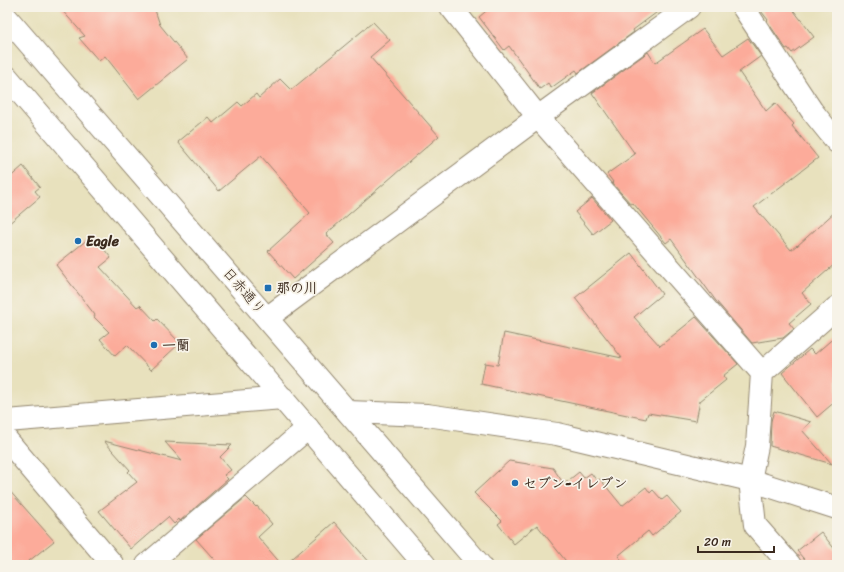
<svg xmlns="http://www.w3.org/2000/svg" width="844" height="572" viewBox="0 0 844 572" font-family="Sriracha,'Klee One',sans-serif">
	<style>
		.building { fill: #fcab9a }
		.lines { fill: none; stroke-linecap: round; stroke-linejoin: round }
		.minor-casing { stroke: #92866e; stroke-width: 24 }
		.tertiary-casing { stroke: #92866e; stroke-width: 24 }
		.secondary-casing { stroke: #92866e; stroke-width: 24 }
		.minor { stroke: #fff; stroke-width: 22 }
		.tertiary { stroke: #fff; stroke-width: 22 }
		.secondary { stroke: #fff; stroke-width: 22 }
		.poi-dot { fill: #1f6fb2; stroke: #f7f3e8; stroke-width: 1.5 }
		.labels { text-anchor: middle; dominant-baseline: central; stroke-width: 3.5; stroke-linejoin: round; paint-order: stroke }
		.poi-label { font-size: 14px; font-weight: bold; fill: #3b2a1e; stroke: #f7f3e8; text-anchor: start }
		.street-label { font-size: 14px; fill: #3b2a1e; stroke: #f7f3e8 }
	</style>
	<rect width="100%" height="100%" fill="#f7f3e8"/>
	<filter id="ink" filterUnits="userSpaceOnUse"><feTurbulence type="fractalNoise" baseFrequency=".025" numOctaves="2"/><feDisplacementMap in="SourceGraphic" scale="8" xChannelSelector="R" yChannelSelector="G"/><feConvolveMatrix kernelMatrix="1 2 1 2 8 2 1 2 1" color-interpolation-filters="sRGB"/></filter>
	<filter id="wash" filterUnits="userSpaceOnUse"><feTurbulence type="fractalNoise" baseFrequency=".012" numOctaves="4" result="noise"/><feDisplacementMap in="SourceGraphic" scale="16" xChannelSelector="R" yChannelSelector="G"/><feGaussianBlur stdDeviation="0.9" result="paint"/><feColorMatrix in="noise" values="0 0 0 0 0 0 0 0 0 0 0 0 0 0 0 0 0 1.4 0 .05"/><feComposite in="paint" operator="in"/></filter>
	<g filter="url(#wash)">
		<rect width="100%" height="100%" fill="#e8e1bd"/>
		<g id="blocks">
			<path class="building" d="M59 7H154L160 25 188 59 139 99 105 56 99 61 79 38 85 36Z
				M491 7H664L633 30 634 32 578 73 576 70 551 88 548 83 540 89 509 46 504 50 479 17Z
				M758 7H791L814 37 792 53 788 48 786 49 767 21 768 20Z
				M373 22 390 40 370 57 439 136 326 234 334 243 293 279 268 251 310 213 261 156 219 191 178 142 208 117 213 123 238 102 242 106 256 94 259 98 280 79 291 90Z
				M703 29 723 55 748 38 761 56 739 72 766 111 775 103 794 124 792 126 818 158 754 207 791 250 797 245V246L837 210V262L802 293 811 304 789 323 794 329 783 338 752 343 716 301 671 239 666 243 633 203 631 204 612 183 613 182 607 174 635 154 592 93 648 52 655 63Z
				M23 166 40 187 35 191 40 197 7 225V180Z
				M592 198 611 220 593 234 575 212Z
				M93 235 111 258 100 267 137 307 140 305 155 321 157 319 180 343 151 370 127 345 115 356 100 339 109 332 94 317 95 315 56 265Z
				M631 253 662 294 634 317 660 346 696 317 738 364 723 376 726 380 700 401 696 421 648 413 646 419 481 384 485 363 498 365 504 333 622 358 575 298Z
				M837 335V400L817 417 782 373 810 349 815 354Z
				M774 411 811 422 802 430 832 464 770 446 771 421Z
				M104 441 182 461 165 442 232 445 220 457 231 470 224 475 228 479 180 521 179 519 174 524 168 517 131 549 99 511 137 482 128 472 130 470Z
				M509 461 553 468 564 484 579 472 584 478 591 473 597 481 600 479 622 506 646 487 650 493 653 490 662 500 667 496 681 512 652 536 648 531 618 556 626 565H569L537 525 514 544 498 524 502 521 474 493Z
				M7 488 54 541 24 565H7Z
				M246 497 256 507 257 506 272 524 258 537 282 565H219L196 539Z
				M334 522 372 565H285Z
				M821 532 837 552V565H809L797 551Z"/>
		</g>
	</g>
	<g filter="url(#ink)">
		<use href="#blocks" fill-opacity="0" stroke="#92866e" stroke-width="1"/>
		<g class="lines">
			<g class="minor-casing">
				<path id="minor" d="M451 7 538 117 762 373
					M743 7 812 111 837 142
					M267 318 538 117 689 7
					M147 565 308 428
					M790 565 755 525 750 480 757 446 762 373 837 307"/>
			</g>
			<g class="tertiary-casing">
				<path id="tertiary" d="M348 412 427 415 557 434 750 480 837 508
					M7 421 283 398
					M7 440 113 565"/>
			</g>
			<g class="secondary-casing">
				<path id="secondary" d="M7 18 480 565
					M7 77 425 565"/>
			</g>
			<use href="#minor" class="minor"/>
			<use href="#tertiary" class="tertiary"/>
			<use href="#secondary" class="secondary"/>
		</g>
	</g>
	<g class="poi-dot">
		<circle cx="78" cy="241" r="4"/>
		<rect x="264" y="284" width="8" height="8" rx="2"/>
		<circle cx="154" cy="345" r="4"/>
		<circle cx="515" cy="483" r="4"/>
	</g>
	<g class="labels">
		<g class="poi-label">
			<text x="86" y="241">Eagle</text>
			<text x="276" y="288">那の川</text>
			<text x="162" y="345">一蘭</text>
			<text x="523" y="483">セブン-イレブン</text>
		</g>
		<g class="street-label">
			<text transform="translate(244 291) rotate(49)">日赤通り</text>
		</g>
	</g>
	<rect width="844" height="572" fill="none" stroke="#f7f3e8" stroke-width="24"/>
	<path d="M698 546v6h76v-6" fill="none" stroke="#3b2a1e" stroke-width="2"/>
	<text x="704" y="546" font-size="12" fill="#3b2a1e" stroke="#f7f3e8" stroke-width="3" paint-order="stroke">20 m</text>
</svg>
